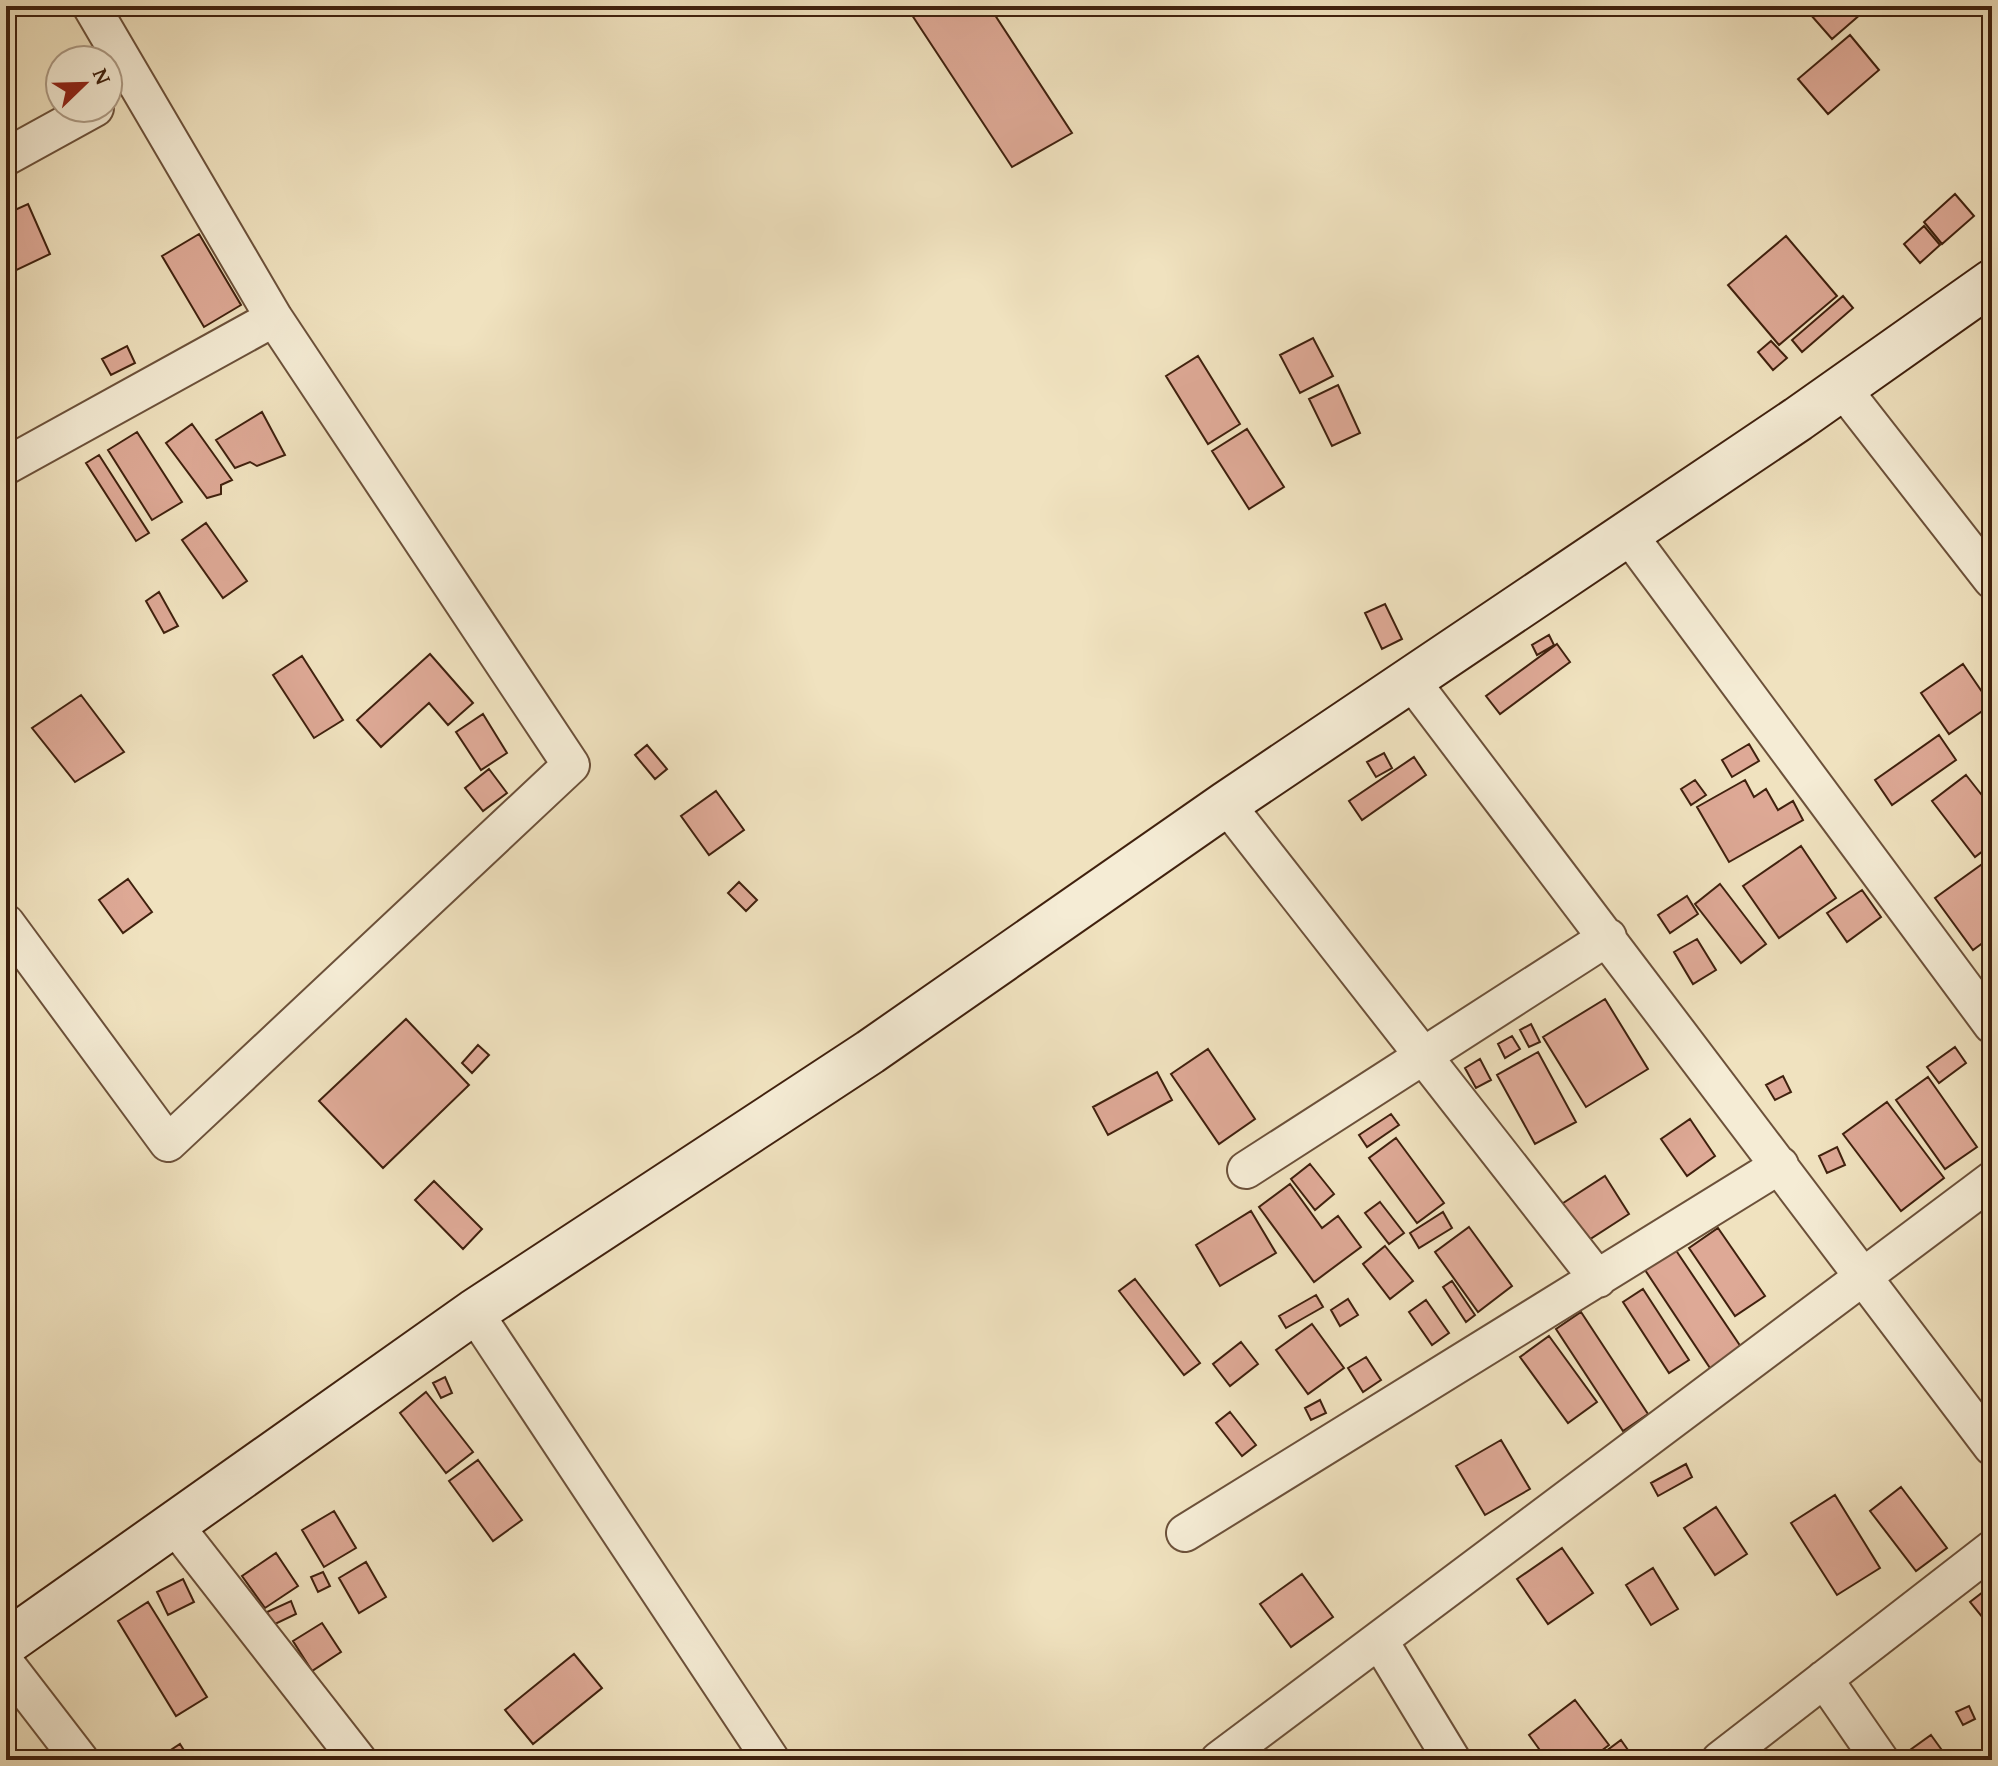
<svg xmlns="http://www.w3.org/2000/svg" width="1998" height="1766" viewBox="0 0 1998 1766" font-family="'Gentium Book Plus',serif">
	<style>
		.building { fill: #dea996; stroke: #40210e; stroke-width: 2 }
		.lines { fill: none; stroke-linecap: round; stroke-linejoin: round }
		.street-casing { stroke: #6c513a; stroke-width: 40 }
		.secondary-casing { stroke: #40210e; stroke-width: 48 }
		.street { stroke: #f5ecd5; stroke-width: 36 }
		.secondary { stroke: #f5ecd5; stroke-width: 44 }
	</style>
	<rect width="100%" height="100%" fill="#f0e2bf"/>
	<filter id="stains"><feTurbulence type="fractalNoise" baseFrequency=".0025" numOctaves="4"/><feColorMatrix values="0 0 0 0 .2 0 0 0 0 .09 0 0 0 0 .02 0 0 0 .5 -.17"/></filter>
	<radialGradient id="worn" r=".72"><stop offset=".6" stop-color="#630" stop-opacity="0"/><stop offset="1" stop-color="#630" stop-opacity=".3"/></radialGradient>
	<path class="building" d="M906 6H989L1072 133 1012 167Z
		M1803 6H1868L1869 7 1832 39Z
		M1850 35 1879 70 1828 114 1798 79Z
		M1955 194 1974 216 1942 244 1924 222Z
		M28 204 50 254 6 275V214Z
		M1924 226 1940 245 1920 263 1904 244Z
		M199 234 241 305 204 327 162 256Z
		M1786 236 1837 296 1779 345 1728 285Z
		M1843 296 1853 308 1802 352 1792 340Z
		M1313 338 1333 376 1300 393 1280 355Z
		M1771 341 1787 358 1773 370 1758 352Z
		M127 346 135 363 111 375 102 359Z
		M1198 356 1240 424 1208 444 1166 376Z
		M1338 385 1360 433 1332 446 1309 399Z
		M262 412 285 455 257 466 250 462 235 468 216 440Z
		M192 424 232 480 221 485V494L207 498 166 443Z
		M1247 429 1284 487 1249 509 1212 451Z
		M137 432 182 502 152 520 108 450Z
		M99 455 149 533 136 541 86 463Z
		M206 523 247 581 223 598 182 540Z
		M159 592 178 626 164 633 146 601Z
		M1385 604 1402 639 1382 649 1365 613Z
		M1549 635 1554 645 1537 655 1532 645Z
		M1557 644 1570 662 1500 714 1486 696Z
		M430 654 473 703 448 725 429 703 381 747 357 720Z
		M302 656 343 720 314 738 273 675Z
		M1963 664 1991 705 1949 734 1921 693Z
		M81 695 124 752 75 782 32 728Z
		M483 714 507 753 481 770 456 732Z
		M1939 735 1956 760 1892 805 1875 780Z
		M1749 744 1759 761 1732 777 1722 760Z
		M647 745 667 769 655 779 635 755Z
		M1384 753 1392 768 1376 777 1367 762Z
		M1414 757 1426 775 1362 820 1349 801Z
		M489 769 507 793 483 811 465 788Z
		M1966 775 1992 808V844L1975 857 1932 801Z
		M1695 780 1706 795 1691 805 1681 789Z
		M1745 780 1754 797 1766 789 1778 810 1793 801 1803 820 1729 862 1697 807Z
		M716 791 744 830 709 855 681 816Z
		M1801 846 1836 898 1779 938 1743 886Z
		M1992 857V936L1973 950 1935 898Z
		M128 879 152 912 123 933 99 900Z
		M739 882 757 900 746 911 728 893Z
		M1720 884 1766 944 1741 963 1695 904Z
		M1862 890 1881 917 1847 942 1827 913Z
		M1687 896 1698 914 1670 933 1658 915Z
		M1697 939 1716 970 1693 984 1674 952Z
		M1605 999 1648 1069 1586 1107 1543 1037Z
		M406 1019 469 1085 383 1168 319 1101Z
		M1531 1024 1540 1042 1529 1047 1520 1030Z
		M1512 1036 1520 1049 1505 1058 1498 1044Z
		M478 1045 489 1055 472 1073 462 1063Z
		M1955 1047 1966 1063 1939 1083 1927 1067Z
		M1208 1049 1255 1119 1219 1144 1171 1074Z
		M1538 1052 1576 1122 1535 1144 1497 1075Z
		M1480 1059 1491 1080 1476 1088 1465 1068Z
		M1157 1072 1172 1100 1108 1135 1093 1107Z
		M1783 1076 1791 1092 1775 1100 1766 1085Z
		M1928 1077 1977 1147 1945 1169 1896 1100Z
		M1887 1102 1944 1178 1901 1211 1843 1134Z
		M1391 1114 1399 1125 1367 1147 1359 1135Z
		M1690 1119 1715 1156 1687 1176 1661 1139Z
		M1396 1138 1444 1203 1417 1223 1369 1158Z
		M1837 1147 1845 1165 1827 1173 1819 1156Z
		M1310 1164 1334 1194 1315 1210 1291 1179Z
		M1605 1176 1629 1214 1581 1245 1557 1207Z
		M434 1181 482 1229 463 1249 415 1200Z
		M1290 1184 1322 1228 1338 1216 1361 1247 1314 1282 1259 1207Z
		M1380 1202 1404 1233 1389 1244 1365 1213Z
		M1251 1211 1276 1253 1220 1286 1196 1245Z
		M1443 1212 1452 1228 1419 1248 1410 1233Z
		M1469 1227 1512 1286 1478 1312 1435 1252Z
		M1718 1228 1765 1296 1735 1316 1689 1248Z
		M1385 1246 1413 1281 1390 1299 1363 1264Z
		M1675 1249 1743 1350 1712 1371 1645 1270Z
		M1135 1279 1200 1363 1184 1375 1119 1291Z
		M1452 1281 1475 1315 1466 1322 1443 1287Z
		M1643 1289 1689 1360 1669 1373 1623 1302Z
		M1316 1295 1323 1307 1286 1328 1279 1316Z
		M1348 1299 1358 1315 1340 1326 1331 1310Z
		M1426 1300 1449 1333 1432 1345 1409 1312Z
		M1581 1312 1648 1414 1623 1431 1556 1329Z
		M1312 1324 1344 1368 1308 1394 1276 1350Z
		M1549 1336 1597 1402 1568 1423 1520 1357Z
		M1241 1342 1258 1364 1230 1386 1213 1364Z
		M1366 1357 1381 1380 1363 1392 1348 1368Z
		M445 1377 452 1393 441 1398 433 1383Z
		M426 1392 473 1452 446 1473 400 1413Z
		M1320 1400 1326 1413 1311 1420 1305 1408Z
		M1230 1412 1256 1445 1242 1456 1216 1423Z
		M1501 1440 1530 1489 1485 1515 1456 1466Z
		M478 1460 522 1520 493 1541 449 1481Z
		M1686 1464 1692 1477 1658 1496 1651 1483Z
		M1901 1487 1947 1548 1916 1571 1870 1511Z
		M1835 1495 1880 1568 1837 1595 1791 1523Z
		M1716 1507 1747 1554 1715 1575 1684 1528Z
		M334 1511 356 1548 324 1567 302 1530Z
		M1562 1548 1593 1593 1548 1624 1517 1579Z
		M276 1553 298 1586 265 1608 242 1576Z
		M366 1562 386 1597 359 1613 339 1578Z
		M1653 1568 1678 1609 1651 1625 1626 1585Z
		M323 1572 330 1586 318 1592 311 1577Z
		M1302 1574 1333 1617 1291 1647 1260 1604Z
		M183 1579 194 1602 168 1615 157 1592Z
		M1992 1585V1626L1991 1628 1970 1602Z
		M291 1601 296 1614 273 1625 267 1612Z
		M148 1602 207 1697 176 1716 118 1621Z
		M322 1623 341 1652 312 1671 293 1641Z
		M574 1654 602 1688 533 1744 505 1710Z
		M1575 1700 1609 1745 1589 1760H1547L1529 1735Z
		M1969 1706 1975 1719 1963 1725 1956 1712Z
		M1931 1735 1949 1760H1906L1903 1755Z
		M1621 1740 1635 1760H1594Z
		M180 1744 190 1760H157V1759Z"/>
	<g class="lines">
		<g class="street-casing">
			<path id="street" d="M6 157 95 108
				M1842 388 1992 580
				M6 466 274 318
				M1628 534 1992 1025
				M1410 679 1992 1447
				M1226 804 1598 1279
				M6 923 168 1143 571 765 274 318 91 6
				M1246 1170 1608 937
				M474 1312 771 1760
				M172 1522 358 1760
				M1185 1533 1780 1165
				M1379 1640 1452 1760
				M6 1664 80 1760
				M1824 1679 1880 1760
				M1219 1760 1992 1180
				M1720 1760 1992 1549"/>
		</g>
		<g class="secondary-casing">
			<path id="secondary" d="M6 1643 474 1312 870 1052 1226 804 1798 419 1992 282"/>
		</g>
		<use href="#street" class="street"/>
		<use href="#secondary" class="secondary"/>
	</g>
	<rect width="1998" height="1766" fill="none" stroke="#f0e2bf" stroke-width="32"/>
	<rect x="8" y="8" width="1982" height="1750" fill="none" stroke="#40210e" stroke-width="4"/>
	<rect x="16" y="16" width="1966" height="1734" fill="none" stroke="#40210e" stroke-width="2"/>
	<g transform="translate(84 84) rotate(67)"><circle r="38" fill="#f5ecd5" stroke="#ad9b85" stroke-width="2"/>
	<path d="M0-6L14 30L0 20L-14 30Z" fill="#8f2418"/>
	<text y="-12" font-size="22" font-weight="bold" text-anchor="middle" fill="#40210e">N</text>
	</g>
	<rect width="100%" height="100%" filter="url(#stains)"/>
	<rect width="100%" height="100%" fill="url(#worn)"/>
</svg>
